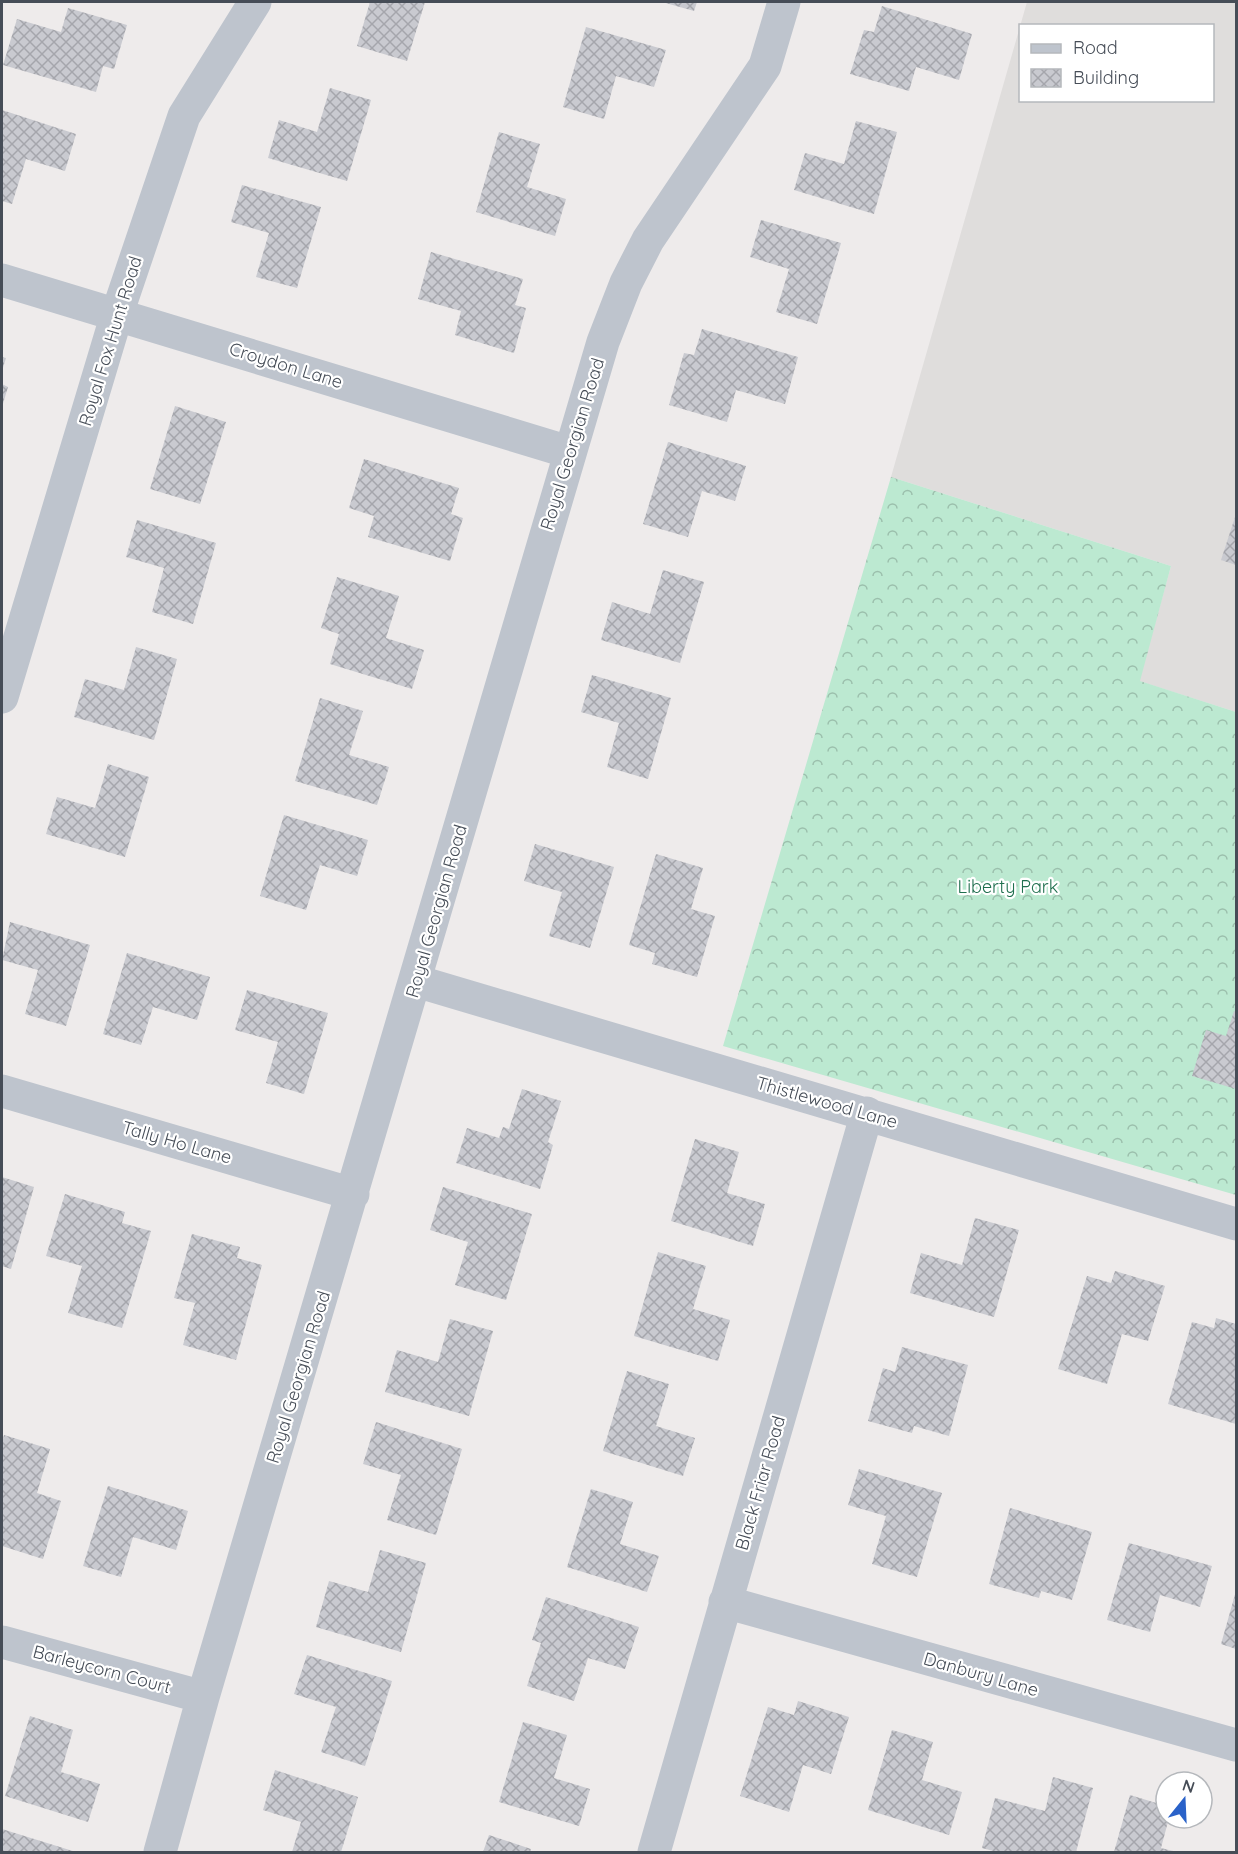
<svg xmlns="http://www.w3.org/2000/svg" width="1238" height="1854" viewBox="0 0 1238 1854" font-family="Quicksand,sans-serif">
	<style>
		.education { fill: #dfdddc; fill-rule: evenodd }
		.forest { fill: url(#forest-crowns) }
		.building { fill: url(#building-cross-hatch) }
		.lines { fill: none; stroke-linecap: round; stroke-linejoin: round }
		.minor { stroke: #bec4cd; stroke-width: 33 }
		.labels { text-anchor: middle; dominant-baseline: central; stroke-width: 4.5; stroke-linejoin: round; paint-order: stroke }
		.street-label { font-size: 18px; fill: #464d57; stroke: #fff }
		.park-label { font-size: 18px; fill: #1f6f4e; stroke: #fff }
	</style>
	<defs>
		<pattern id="forest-crowns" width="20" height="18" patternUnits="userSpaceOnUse" patternTransform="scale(1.5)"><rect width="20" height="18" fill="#bce9d1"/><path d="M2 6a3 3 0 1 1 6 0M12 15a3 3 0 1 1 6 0" fill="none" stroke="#9bbfac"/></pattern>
		<pattern id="building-cross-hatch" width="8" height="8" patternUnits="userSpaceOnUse" patternTransform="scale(1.5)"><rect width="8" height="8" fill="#c9cad0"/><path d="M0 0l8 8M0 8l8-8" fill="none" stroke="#a5a6ac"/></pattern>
	</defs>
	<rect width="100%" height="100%" fill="#eeebeb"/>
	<path class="education" d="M1027 2H1236V712L1139 681 1171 566 891 477ZM1020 26H1212V100H1020Z"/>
	<path class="forest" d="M891 477 1171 566 1140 681 1236 712V1195L723 1046Z"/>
	<path class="building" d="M370 2H425L407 61 357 46Z
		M662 2H697L694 11Z
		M882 6 972 34 959 80 916 67 909 91 850 74 864 30 874 32Z
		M68 8 127 25 114 69 103 66 96 92 3 65 17 19 61 32Z
		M586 27 666 50 654 87 616 76 604 119 563 107Z
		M330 88 371 100 347 181 268 158 279 120 317 132Z
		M2 110 76 134 65 171 26 159 12 204 2 201Z
		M856 121 897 132 874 214 794 190 805 153 844 164Z
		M499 132 540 144 527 187 566 199 555 236 476 212Z
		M242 185 321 207 297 288 256 277 269 233 231 222Z
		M761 220 841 243 817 324 776 312 789 269 750 257Z
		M431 252 523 279 515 305 526 308 514 353 455 335 461 311 418 299Z
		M702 329 798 357 785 404 736 390 727 422 669 405 684 353 694 355Z
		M2 357 6 358 2 371Z
		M2 384 8 387 2 407Z
		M175 406 226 422 200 504 150 489Z
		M668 442 746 466 735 501 702 491 688 537 643 524Z
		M364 459 459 488 451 514 463 518 450 561 368 537 374 516 349 508Z
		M1236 514V565L1221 560Z
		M137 520 216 543 193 624 152 612 164 568 126 557Z
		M663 570 704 582 680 663 601 640 612 602 650 614Z
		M337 577 399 596 386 638 424 650 412 689 330 664 339 634 321 628Z
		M136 647 177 659 154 740 74 717 85 679 124 690Z
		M592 675 671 698 648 779 607 767 619 723 581 712Z
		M320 698 363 711 349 755 389 767 377 805 295 781Z
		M108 764 149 777 125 857 46 834 57 797 95 808Z
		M284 815 368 840 357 876 320 865 306 910 260 896Z
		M535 844 614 867 590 948 549 936 562 892 524 881Z
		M656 854 703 868 691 909 715 916 697 977 652 964 655 953 629 945Z
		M10 922 90 945 66 1026 25 1014 38 970 2 960Z
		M127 953 210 977 197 1020 153 1007 141 1045 103 1034Z
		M247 990 328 1013 304 1094 266 1083 278 1042 235 1030Z
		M1234 1011 1236 1012V1089L1192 1076 1206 1030 1226 1036Z
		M522 1089 561 1101 548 1142 553 1145 540 1189 456 1163 467 1128 499 1138 503 1127 509 1129Z
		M695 1139 739 1152 727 1193 765 1204 753 1246 671 1221Z
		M2 1177 34 1187 11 1269 2 1266Z
		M443 1187 532 1214 506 1300 455 1285 468 1242 430 1230Z
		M65 1194 125 1212 122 1223 151 1231 122 1328 68 1313 82 1266 46 1256Z
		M975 1218 1019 1230 994 1317 910 1293 921 1253 962 1265Z
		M192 1234 240 1247 237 1258 262 1265 236 1360 183 1345 195 1303 174 1298Z
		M658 1252 706 1266 693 1309 730 1320 718 1361 634 1336Z
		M1115 1271 1165 1286 1148 1341 1122 1334 1107 1384 1058 1369 1087 1276 1111 1283Z
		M1216 1318 1236 1324V1424L1168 1404 1192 1322 1214 1328Z
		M450 1319 493 1331 469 1416 385 1392 397 1350 438 1362Z
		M902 1347 968 1365 949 1436 914 1426 912 1433 868 1421 883 1368 895 1372Z
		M627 1371 669 1384 656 1426 695 1438 683 1476 603 1451Z
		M376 1422 462 1449 436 1535 387 1520 401 1475 363 1464Z
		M4 1435 50 1449 37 1493 61 1501 43 1559 2 1546V1443Z
		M859 1469 942 1493 917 1577 872 1564 886 1516 848 1505Z
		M108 1486 188 1511 176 1550 133 1537 121 1577 83 1566Z
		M591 1489 633 1502 620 1544 659 1556 647 1592 567 1567Z
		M1010 1508 1092 1532 1072 1600 1041 1591 1039 1598 989 1584Z
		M1129 1543 1212 1566 1200 1607 1160 1595 1150 1632 1107 1620Z
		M380 1550 426 1563 401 1652 316 1627 329 1581 368 1592Z
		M1236 1591V1649L1221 1644Z
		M546 1597 639 1627 625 1669 588 1658 574 1701 527 1686 541 1643 532 1640Z
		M307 1655 392 1681 365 1766 321 1752 336 1707 294 1694Z
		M798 1701 849 1717 831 1774 803 1765 789 1812 740 1796 768 1707 794 1715Z
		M30 1716 73 1730 61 1772 100 1784 88 1822 5 1796Z
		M523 1722 567 1735 554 1778 590 1789 579 1826 499 1802Z
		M892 1730 933 1742 922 1780 962 1792 949 1835 868 1810Z
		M275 1770 358 1797 341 1852H292L301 1822 263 1810Z
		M1053 1777 1093 1788 1076 1852H997L982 1848 995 1798 1045 1811Z
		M1130 1795 1166 1806V1818H1169L1161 1848 1177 1852H1114Z
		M2 1829 76 1852H2Z
		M489 1835 531 1849 530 1852H483Z"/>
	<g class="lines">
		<path class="minor" d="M2 280 569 452
			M2 697 117 314 184 116 255 2
			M416 981 1236 1224
			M2 1091 353 1194
			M725 1602 1236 1745
			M2 1642 203 1697
			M160 1852 203 1697 603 342 626 283 648 240 765 66 784 2
			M654 1852 867 1113"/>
	</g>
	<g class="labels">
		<g class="street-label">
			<text transform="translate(110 341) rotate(-73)">Royal Fox Hunt Road</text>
			<text transform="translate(286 365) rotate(17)">Croydon Lane</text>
			<text transform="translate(572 444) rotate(-73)">Royal Georgian Road</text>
			<text transform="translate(436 911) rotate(-74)">Royal Georgian Road</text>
			<text transform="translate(827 1102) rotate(16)">Thistlewood Lane</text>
			<text transform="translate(177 1142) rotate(16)">Tally Ho Lane</text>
			<text transform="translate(298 1377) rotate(-73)">Royal Georgian Road</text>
			<text transform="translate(760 1483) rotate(-74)">Black Friar Road</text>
			<text transform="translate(102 1669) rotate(15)">Barleycorn Court</text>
			<text transform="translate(981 1674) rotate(16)">Danbury Lane</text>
		</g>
		<g class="park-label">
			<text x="1008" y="886">Liberty Park</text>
		</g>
	</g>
	<rect width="1238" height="1854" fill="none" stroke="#464d57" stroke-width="6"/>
	<rect x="1019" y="24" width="195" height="78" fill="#ffffff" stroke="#b5b8bc" stroke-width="1.5"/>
	<rect x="1031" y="44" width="30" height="9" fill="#bec4cd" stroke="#b5b8bc" stroke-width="1.5"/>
	<text x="1073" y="54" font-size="18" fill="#464d57">Road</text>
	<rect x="1031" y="69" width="30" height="18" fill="url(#building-cross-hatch)" stroke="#b5b8bc" stroke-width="1.5"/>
	<text x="1073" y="84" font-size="18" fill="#464d57">Building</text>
	<g transform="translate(1184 1800) rotate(18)"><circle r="28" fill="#ffffff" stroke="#b5b8bc" stroke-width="1.5"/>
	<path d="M0-4.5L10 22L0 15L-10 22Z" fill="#2a62c9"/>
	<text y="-9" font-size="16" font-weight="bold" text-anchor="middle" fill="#464d57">N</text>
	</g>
</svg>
